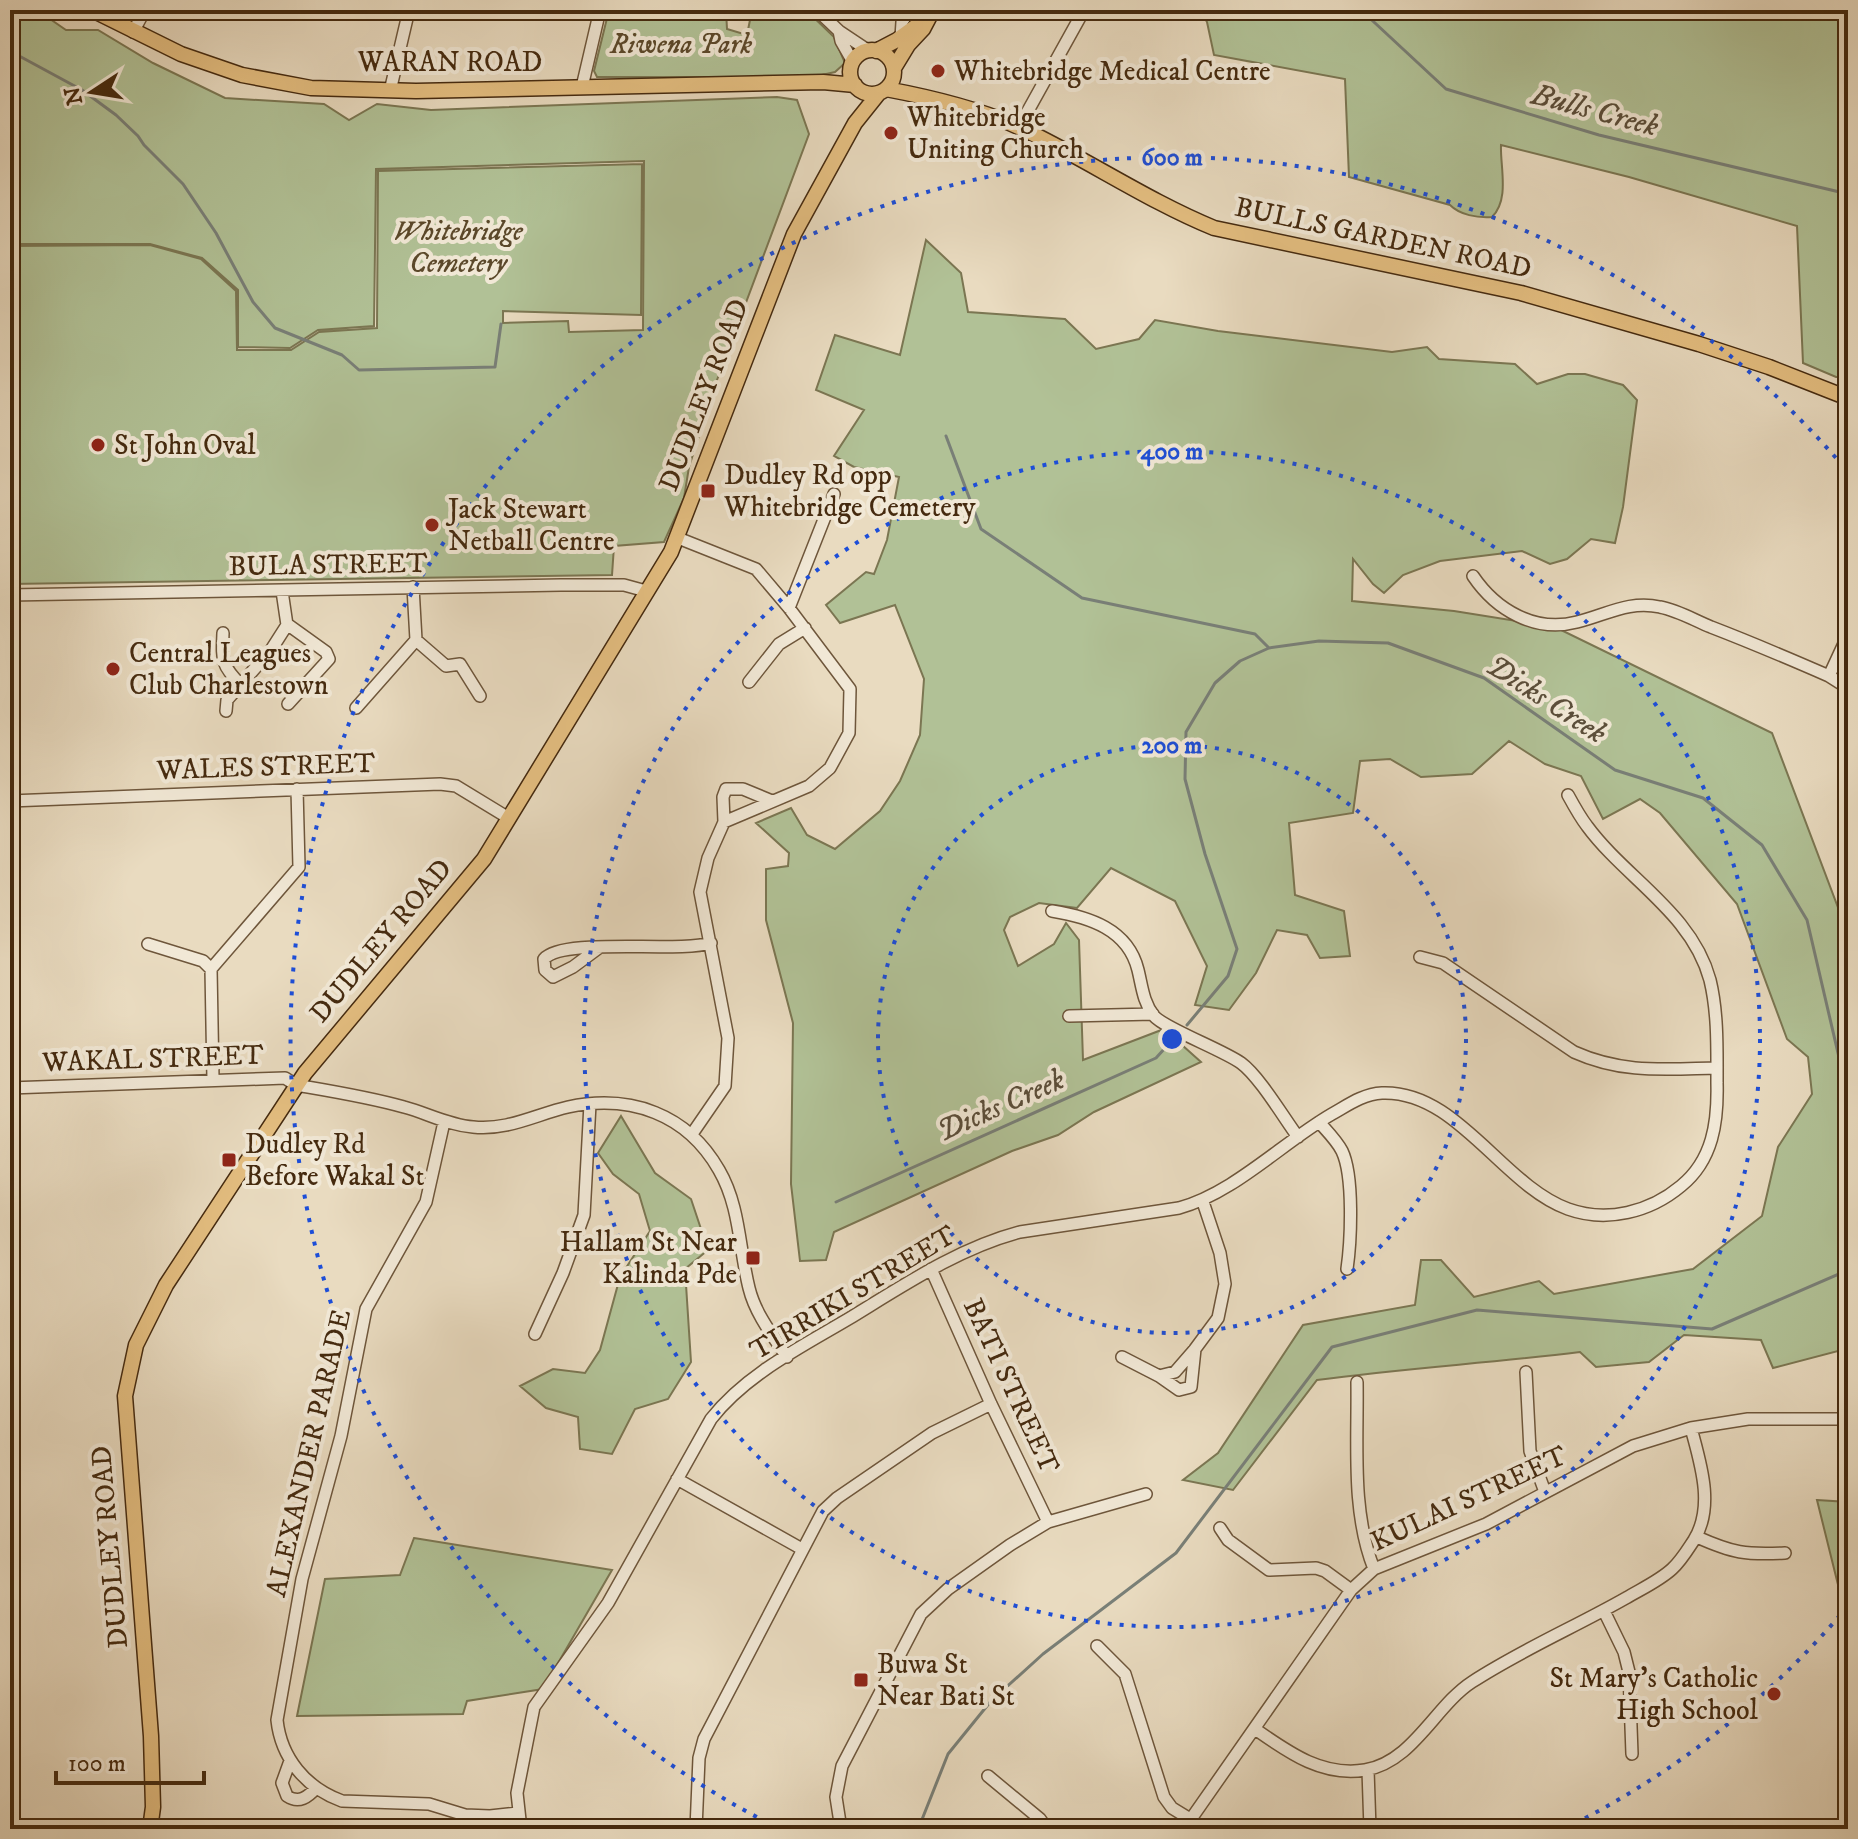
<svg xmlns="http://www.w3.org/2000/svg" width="1858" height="1839" viewBox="0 0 1858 1839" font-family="'IM FELL DW Pica',serif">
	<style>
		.green { fill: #b1c196; stroke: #7b7652; stroke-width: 2 }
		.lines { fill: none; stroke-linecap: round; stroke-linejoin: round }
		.stream { stroke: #797f77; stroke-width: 3 }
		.minor-casing { stroke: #6e563b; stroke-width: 14 }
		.major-casing { stroke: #452a0f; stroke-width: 17 }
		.minor { stroke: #f1e8d6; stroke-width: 11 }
		.major { stroke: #e4be80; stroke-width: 14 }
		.ring { fill: none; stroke: #1d4ed8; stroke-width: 4; stroke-dasharray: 4 8 }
		.poi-dot { fill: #8f2418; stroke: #f1e8d6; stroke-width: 3 }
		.labels { text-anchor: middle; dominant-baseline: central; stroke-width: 8; stroke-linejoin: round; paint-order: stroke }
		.park-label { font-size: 28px; font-style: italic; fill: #5b482a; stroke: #f1e8d6 }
		.street-label { font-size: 28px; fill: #452a0f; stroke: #f1e8d6 }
		.poi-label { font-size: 28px; fill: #452a0f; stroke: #f1e8d6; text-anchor: start }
		.water-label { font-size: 30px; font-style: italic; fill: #5b4e3a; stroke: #f1e8d6 }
		.centre { fill: #1d4ed8; stroke: #f1e8d6; stroke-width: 4 }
		.ring-label { font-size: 24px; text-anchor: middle; font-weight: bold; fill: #1d4ed8; stroke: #f1e8d6; stroke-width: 8; stroke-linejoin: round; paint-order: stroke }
	</style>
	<rect width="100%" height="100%" fill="#e9dbc0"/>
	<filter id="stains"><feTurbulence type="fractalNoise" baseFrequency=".0025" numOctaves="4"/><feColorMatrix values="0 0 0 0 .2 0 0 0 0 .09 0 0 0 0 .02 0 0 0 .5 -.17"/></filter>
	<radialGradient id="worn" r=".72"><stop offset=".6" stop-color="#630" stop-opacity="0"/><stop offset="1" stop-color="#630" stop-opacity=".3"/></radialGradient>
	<path class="green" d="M10 10H37L66 30H98L153 63 225 98 324 104 349 120 377 104 431 110 777 97 797 100 809 134 717 380 689 467 684 498 664 542 614 546 612 575 10 584V246L150 245 201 259 236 291 237 350H291L319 332 377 328 378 171 642 164 641 315 503 311V323L568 321 569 332 643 330 644 161 376 169 374 326 318 330 290 348 238 347V290L202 258 150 244H10Z
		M609 10H726L727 29 747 35 752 10H806L834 37 845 63 835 72 813 77H597L594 71Z
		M1200 10H1848V377H1836L1803 363 1797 226 1629 177 1501 145C1500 167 1510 199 1492 217 1477 218 1460 215 1450 205L1349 177 1345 79 1214 55 1207 22Z
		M926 240 961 273 968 312 1065 319 1096 349 1139 339 1155 320 1218 331 1392 352 1427 347 1439 359 1515 364 1537 384 1568 374H1585L1623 385 1637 400 1623 507 1615 543 1591 539 1567 559 1550 564 1522 551 1440 561 1403 575 1384 593 1373 584 1353 559 1352 601 1454 611 1555 627 1772 733 1848 934V1332L1842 1350 1773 1368 1761 1340 1684 1335 1649 1362 1596 1367 1580 1352C1492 1363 1405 1368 1317 1380L1233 1490 1183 1480 1218 1453 1303 1325 1415 1305 1421 1260H1441L1474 1297 1539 1281 1554 1294 1693 1269 1762 1216 1778 1147 1812 1094 1808 1057 1787 1039 1737 904 1660 813 1640 799 1603 819 1581 776 1545 764 1509 741 1472 774 1421 777 1390 759 1360 761 1353 813 1289 823 1295 895 1344 911 1350 956 1320 958 1307 935 1277 930 1256 973 1229 1010 1195 1005 1207 966 1175 901 1111 868 1077 908 1039 903 1010 917 1004 930 1018 966 1054 944 1066 923 1079 940 1083 1060 1164 1029 1201 1062 1094 1112 1058 1135 1012 1151 834 1232 826 1260 800 1261 791 1184 793 1023 766 920V869L788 866 789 853 756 823 791 808 807 835 835 849 880 811 900 781 920 735 924 679 895 605 840 623 826 605 866 572 874 574 887 540 899 477 854 467 834 456 864 410 816 390 835 335 900 355Z
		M621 1116 655 1173 691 1199 708 1250 685 1269 691 1362 668 1399 635 1409 612 1454 580 1449 578 1417 546 1408 520 1386 553 1369 585 1373 600 1350 620 1277 650 1231 639 1194 613 1174 598 1153Z
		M1817 1500 1848 1502V1612L1845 1613Z
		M414 1538 612 1570 543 1689 467 1701 463 1714 297 1716 325 1579 400 1575Z"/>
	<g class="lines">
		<path class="stream" d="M1361 10 1446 89 1599 135 1848 194
			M10 51 82 90 116 115 138 136 144 145 183 184 216 233 253 302 275 328 342 355 359 370 495 367 501 324
			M946 436 981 529 1082 598 1255 634 1268 647
			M1187 1025 1228 976 1237 949 1205 854 1185 779 1186 732 1215 683 1240 661 1269 648 1319 641 1388 643 1484 678 1615 770 1703 798 1762 845 1807 920 1848 1096
			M836 1202 1156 1058 1175 1037
			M921 1822 948 1754 991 1701 1043 1654 1176 1553 1332 1347 1477 1310 1712 1329 1848 1270"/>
		<g class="minor-casing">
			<path id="minor" d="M817 10 839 31 869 51
				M839 31 841 41 853 62
				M133 32 145 10
				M901 37 902 22 910 10
				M582 87 600 10
				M390 91 409 10
				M1019 127 1084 10
				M678 538 756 569 789 608 850 689 849 733 830 768 809 786 724 822 708 858 700 892 728 1038 725 1086 692 1134
				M1473 576C1496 610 1535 633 1577 622 1606 615 1629 600 1660 607 1677 610 1694 620 1711 627 1750 642 1790 659 1829 676L1848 688
				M10 595 561 585H624L646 591
				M789 608 834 494
				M287 624 326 652 329 659 288 704
				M223 633C222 660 221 665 241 685
				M416 640 446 666 460 664 480 696
				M1829 676 1848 635
				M749 682 779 644 805 628
				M356 708 416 640 413 587
				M226 711 227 700 271 650 287 625 282 591
				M10 801 440 784 456 786 507 817
				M724 822 723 797 726 789H743L772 801
				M1052 911C1089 917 1128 929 1138 970 1142 986 1143 1002 1154 1016 1164 1028 1223 1050 1241 1063 1259 1076 1284 1118 1298 1137
				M148 944 203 961 211 969
				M600 947 573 967 553 977 545 970 544 959C563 937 677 953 711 943
				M1420 957 1443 963 1574 1052C1623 1074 1665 1069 1717 1068
				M1069 1016 1153 1014
				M10 1076V1159
				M213 1079 211 969 299 867 297 789
				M10 1088 285 1078 296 1085C331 1091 369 1097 404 1107 427 1113 448 1125 473 1127 507 1131 537 1114 568 1107 631 1094 687 1114 719 1170 740 1206 739 1248 749 1288 755 1313 772 1335 787 1357
				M444 1122 426 1202 366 1309 341 1436 302 1579 277 1720C281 1758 306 1788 342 1801L429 1804 465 1815 490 1816 518 1813
				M1319 1122C1327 1131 1337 1141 1342 1151 1354 1176 1351 1241 1347 1269
				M931 1269 991 1404 1048 1522
				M535 1334 563 1273 584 1215 590 1104
				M1122 1357 1159 1376 1179 1390 1191 1387 1195 1349 1218 1318 1225 1284 1220 1253 1203 1202
				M1526 1372 1530 1451 1545 1492
				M1159 1376 1175 1372 1195 1349
				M1357 1382C1358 1444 1351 1511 1374 1569
				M677 1479 802 1549
				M1220 1528 1228 1540 1269 1570 1316 1568 1325 1571 1351 1590
				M1697 1537C1733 1553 1745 1555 1785 1553
				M1604 1611 1624 1652 1629 1672 1632 1754
				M1097 1646 1125 1674 1164 1797 1172 1808 1190 1819
				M1255 1729C1288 1752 1322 1777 1365 1770 1413 1762 1435 1706 1472 1682 1521 1650 1575 1627 1626 1598 1641 1589 1659 1581 1672 1569 1681 1561 1688 1549 1694 1540 1715 1506 1700 1462 1691 1428
				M290 1761 282 1783 287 1796C299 1804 308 1797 316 1788
				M1368 1770 1370 1829
				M988 1776 1040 1819 1047 1829
				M521 1829 517 1793 534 1707 608 1603 711 1419C746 1374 803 1346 850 1318 904 1285 959 1248 1020 1232L1179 1208C1234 1193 1282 1143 1332 1114 1348 1105 1363 1094 1382 1093 1457 1090 1502 1185 1568 1209 1607 1223 1650 1212 1681 1186 1713 1160 1718 1122 1717 1083 1717 1049 1718 1013 1710 980 1692 913 1626 879 1587 826 1580 817 1574 806 1568 795
				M696 1829 699 1758 704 1739 823 1511 837 1498 932 1433 991 1404
				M841 1829 836 1797 842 1766 921 1614 948 1589 1010 1545 1048 1522 1146 1494
				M1184 1829 1351 1590 1374 1569 1486 1524 1633 1446 1691 1428 1748 1419H1848"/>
		</g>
		<g class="major-casing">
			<path id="major" d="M92 10 181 54 242 75 311 88 416 91 823 82 855 85
				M850 72a22 22 0 1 1 44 0a22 22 0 1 1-44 0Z
				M876 51 897 40 919 24
				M894 68 908 45 923 29 933 10
				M886 89C929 97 983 110 1023 129 1088 160 1148 201 1214 228L1521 293 1699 344 1769 367 1848 398
				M150 1829 153 1807 151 1736 125 1396 136 1345 166 1285 305 1073 484 859 671 552 794 234 855 123 879 93"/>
		</g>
		<use href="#minor" class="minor"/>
		<use href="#major" class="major"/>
	</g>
	<g class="ring">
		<circle cx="1172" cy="1039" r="294"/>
		<circle cx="1172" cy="1039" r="588"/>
		<path d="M1848 1606A882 882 0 0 1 1566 1828M778 1828A882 882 0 1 1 1848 472"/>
	</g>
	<g class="poi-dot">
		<circle cx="938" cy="71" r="8"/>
		<circle cx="891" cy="133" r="8"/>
		<circle cx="98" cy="445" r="8"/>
		<rect x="700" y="483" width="16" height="16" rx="4"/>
		<circle cx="432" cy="525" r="8"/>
		<circle cx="113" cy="669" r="8"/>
		<rect x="221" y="1152" width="16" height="16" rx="4"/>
		<rect x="745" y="1250" width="16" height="16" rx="4"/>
		<rect x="853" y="1672" width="16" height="16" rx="4"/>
		<circle cx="1774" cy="1694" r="8"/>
	</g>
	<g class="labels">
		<g class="park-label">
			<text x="681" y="44">Riwena Park</text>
			<text x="458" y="231">Whitebridge<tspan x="458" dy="32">Cemetery</tspan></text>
		</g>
		<g class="street-label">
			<text x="450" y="62">WARAN ROAD</text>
			<text transform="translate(1383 238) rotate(12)">BULLS GARDEN ROAD</text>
			<text transform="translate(704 395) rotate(-69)">DUDLEY ROAD</text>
			<text transform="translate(328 565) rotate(-1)">BULA STREET</text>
			<text transform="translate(266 767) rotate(-2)">WALES STREET</text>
			<text transform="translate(381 941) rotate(-50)">DUDLEY ROAD</text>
			<text transform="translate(153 1059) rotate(-2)">WAKAL STREET</text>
			<text transform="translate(853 1293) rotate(-31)">TIRRIKI STREET</text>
			<text transform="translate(1011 1386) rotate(65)">BATI STREET</text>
			<text transform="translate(309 1453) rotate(-77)">ALEXANDER PARADE</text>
			<text transform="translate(1469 1499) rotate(-25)">KULAI STREET</text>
			<text transform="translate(110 1547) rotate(-95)">DUDLEY ROAD</text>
		</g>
		<g class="poi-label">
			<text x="954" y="71">Whitebridge Medical Centre</text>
			<text x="907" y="117">Whitebridge<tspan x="907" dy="32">Uniting Church</tspan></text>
			<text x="114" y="445">St John Oval</text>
			<text x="724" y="475">Dudley Rd opp<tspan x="724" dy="32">Whitebridge Cemetery</tspan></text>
			<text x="448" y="509">Jack Stewart<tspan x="448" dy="32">Netball Centre</tspan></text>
			<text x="129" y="653">Central Leagues<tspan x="129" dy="32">Club Charlestown</tspan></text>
			<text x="245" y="1144">Dudley Rd<tspan x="245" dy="32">Before Wakal St</tspan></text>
			<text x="737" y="1242" text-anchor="end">Hallam St Near<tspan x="737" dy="32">Kalinda Pde</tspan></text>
			<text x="877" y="1664">Buwa St<tspan x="877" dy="32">Near Bati St</tspan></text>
			<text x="1758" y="1678" text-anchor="end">St Mary's Catholic<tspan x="1758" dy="32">High School</tspan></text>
		</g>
		<g class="water-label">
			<text transform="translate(1595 111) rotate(15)">Bulls Creek</text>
			<text transform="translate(1546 700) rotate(33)">Dicks Creek</text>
			<text transform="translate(1001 1106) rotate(-24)">Dicks Creek</text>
		</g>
	</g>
	<circle cx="1172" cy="1039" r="12" class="centre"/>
	<g class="ring-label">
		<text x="1172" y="165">600 m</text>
		<text x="1172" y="459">400 m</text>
		<text x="1172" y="753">200 m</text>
	</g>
	<rect width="1858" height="1839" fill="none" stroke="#e9dbc0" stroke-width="40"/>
	<rect x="12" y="12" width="1834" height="1815" fill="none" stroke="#452a0f" stroke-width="4"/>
	<rect x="20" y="20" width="1818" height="1799" fill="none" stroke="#452a0f" stroke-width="2"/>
	<g transform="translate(92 92) rotate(258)" stroke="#f1e8d6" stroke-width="6" paint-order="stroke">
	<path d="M0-6L14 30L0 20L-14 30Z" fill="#452a0f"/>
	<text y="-12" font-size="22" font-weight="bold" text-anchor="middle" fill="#452a0f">N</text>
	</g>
	<path d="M56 1771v12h148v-12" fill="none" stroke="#452a0f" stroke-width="4"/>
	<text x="68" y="1771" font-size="24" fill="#452a0f" stroke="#f1e8d6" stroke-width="6" paint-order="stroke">100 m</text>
	<rect width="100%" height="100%" filter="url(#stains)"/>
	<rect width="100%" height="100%" fill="url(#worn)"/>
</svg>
